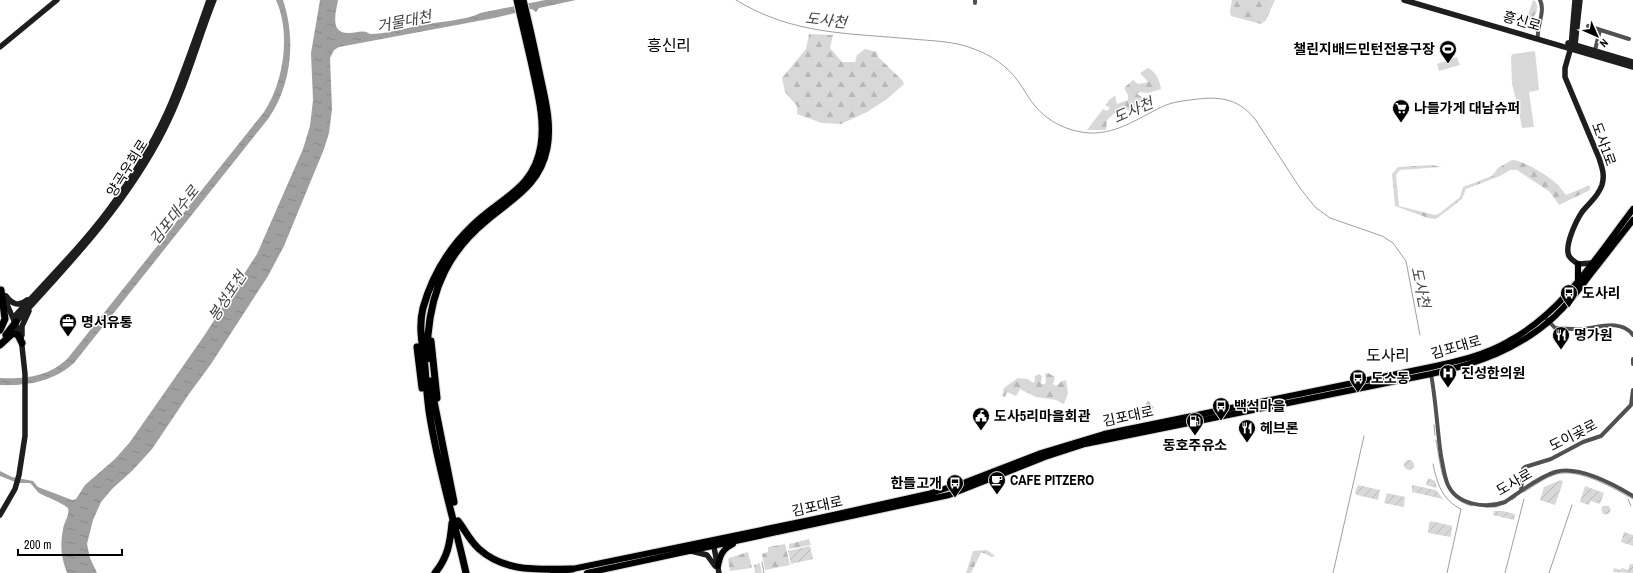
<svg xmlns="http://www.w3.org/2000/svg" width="1633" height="573" viewBox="0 0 1633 573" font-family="'Archivo Narrow','Noto Sans KR',sans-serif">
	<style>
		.forest { fill: url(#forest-firs) }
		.garden { fill: url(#garden-furrows) }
		.pitch { fill: #d8d8d8 }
		.water { fill: url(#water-ripples) }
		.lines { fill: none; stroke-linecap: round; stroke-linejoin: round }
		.stream { stroke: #9f9f9f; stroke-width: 1 }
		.primary-casing { stroke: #dbdbdb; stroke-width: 8 }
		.highway-casing { stroke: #dbdbdb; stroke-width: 9 }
		.street { stroke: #515151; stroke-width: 4 }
		.secondary { stroke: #1e1e1e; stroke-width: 5.5 }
		.primary { stroke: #000; stroke-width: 6 }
		.highway { stroke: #000; stroke-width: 7 }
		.labels { text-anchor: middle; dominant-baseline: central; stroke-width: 3; stroke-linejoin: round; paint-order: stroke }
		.street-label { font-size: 14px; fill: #000; stroke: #fff }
		.poi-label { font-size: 14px; font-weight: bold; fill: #000; stroke: #fff; text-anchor: start }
		.water-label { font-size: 15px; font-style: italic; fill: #404040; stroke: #fff }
		.quarter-label { font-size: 16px; fill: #000; stroke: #fff }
	</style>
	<defs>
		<pattern id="forest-firs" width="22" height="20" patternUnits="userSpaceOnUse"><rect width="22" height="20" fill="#d8d8d8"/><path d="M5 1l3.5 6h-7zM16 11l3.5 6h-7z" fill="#b8b8b8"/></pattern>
		<pattern id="garden-furrows" width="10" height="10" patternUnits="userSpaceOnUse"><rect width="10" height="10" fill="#d8d8d8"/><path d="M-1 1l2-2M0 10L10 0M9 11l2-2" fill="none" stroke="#b8b8b8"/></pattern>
		<pattern id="water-ripples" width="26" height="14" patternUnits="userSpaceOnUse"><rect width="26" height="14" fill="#9f9f9f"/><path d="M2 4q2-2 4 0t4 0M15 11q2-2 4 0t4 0" fill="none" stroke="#878787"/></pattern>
	</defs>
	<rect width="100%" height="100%" fill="#fff"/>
	<path class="forest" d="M1232 0H1275L1266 20 1261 24 1231 16 1230 11Z
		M1533 0 1536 2C1539 9 1536 17 1528 20L1527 18Z
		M809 34 833 35 830 48 842 62H855L857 55 865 49 877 52 878 57 902 80 904 84 887 99 867 112 841 124 822 123 797 114V106L785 92 782 78 806 49Z
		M1148 68C1156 72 1160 81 1161 89L1148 93 1139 92 1137 94 1142 97V102L1130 111 1124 108 1119 109 1107 120 1106 130H1087L1103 109 1107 111 1110 108 1106 105 1109 100 1115 96 1117 104 1128 100V95L1124 88 1133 80 1138 84 1148 82 1140 73Z
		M1512 160C1523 160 1547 175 1556 183 1560 186 1562 191 1566 195L1588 186 1590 187V190L1559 205 1550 192 1517 170H1510L1500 176 1466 189 1462 199 1436 219 1428 218 1395 206 1392 174 1398 167 1431 165 1442 167 1400 170 1396 175 1399 206 1435 215 1440 213 1460 197 1463 187 1492 176 1498 168Z
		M1048 373 1055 377 1053 384 1056 386 1062 381 1066 380 1068 393 1064 404 1056 400 1036 397 1020 389 1016 396 1007 392 1005 397 1002 396 1004 388 1018 378 1028 379 1033 383 1035 381V376L1039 374 1042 376 1041 384H1045L1046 381 1045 374Z
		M1148 400 1154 408 1152 409 1123 416V413L1124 411 1146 406V403Z
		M809 539 811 545 789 549V544Z
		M785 544 790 565 765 570 762 554 768 552V547Z
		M987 550 995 556 991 557 984 553H981L971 573H966L973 551Z
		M748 552 752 568 730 571 728 560 729 558Z
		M760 563 762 573H755L754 565Z"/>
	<path class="garden" d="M1404 465a5 5 0 1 1 10 0a5 5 0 1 1-10 0Z
		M1428 478 1435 481 1437 488 1426 485Z
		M1561 480 1563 482 1555 505 1540 500 1544 487Z
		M1358 485 1380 490 1378 500 1357 495 1355 493Z
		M1412 485 1436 490 1443 499 1412 492Z
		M1585 486 1604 493 1600 504 1591 501 1589 505 1580 502Z
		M1387 493 1405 497 1404 506 1403 507 1384 503Z
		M1601.5 510a4.5 4.5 0 1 1 9 0a4.5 4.5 0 1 1-9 0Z
		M1494 511H1503L1515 514 1514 520 1493 515Z
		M1431 521 1452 526 1451 537 1428 533 1429 523Z
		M1624 532 1633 535V546L1621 542Z
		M810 546 813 559 791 564 788 551Z
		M1630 564H1633V573L1613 572 1614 568 1621 570 1622 568 1628 570Z"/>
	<path class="pitch" d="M1535 51 1539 90 1529 92 1534 127 1522 128 1519 111 1512 84 1511 56 1513 54Z
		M1457 57 1460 65 1439 71 1437 64Z"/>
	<path class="water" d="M276 0H283C296 39 292 85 268 119L74 363C53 382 26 386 0 385V378C25 379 49 377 68 358L264 112C284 82 291 33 276 0Z
		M320 0H338C336 12 329 34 349 33 358 33 362 29 370 34 387 34 405 28 422 25 437 22 468 20 480 13L545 0H576L539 8 536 12 532 9 494 18 339 47 334 50 330 58 332 109 329 133 324 149 284 246 268 276 211 364 189 394 152 449 133 470 112 489 101 502 93 520 87 544 90 558 97 573H67C61 558 60 545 63 529 64 522 70 515 68 508 59 501 48 498 39 493 35 490 34 486 30 483H18L0 476V471L12 477 33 481 38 487 72 500 76 499 85 485 115 459 130 442 204 336 257 254 303 149 310 126 313 100 311 53Z"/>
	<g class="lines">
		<path class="stream" d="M736 0C793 35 848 33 912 39 932 41 955 41 974 49 991 55 1007 66 1018 81 1024 89 1028 98 1035 106 1048 122 1069 132 1090 133 1119 134 1141 116 1166 105 1174 102 1182 101 1190 100 1217 96 1237 97 1255 119L1300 188 1315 207 1330 218 1382 236 1393 243 1406 261 1420 335
			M1434 425 1435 435
			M1436 440C1441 466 1441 498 1472 506
			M1433 464C1437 483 1442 500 1461 509L1447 573
			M1524 492C1534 486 1545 477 1557 474 1579 468 1614 488 1633 499
			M1628 499 1631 506
			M1512 500 1516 497
			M1485 507H1496L1504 504
			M762 562 764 573
			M1333 573 1364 436
			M1505 573 1524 499
			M1549 573 1572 505"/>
		<g class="primary-casing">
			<path id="primary" d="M1578 280V264
				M718 566C720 556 722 549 733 544
				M553 573 815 519 928 494 966 482 1041 453 1104 434 1431 367C1458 361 1485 355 1509 341 1563 312 1597 256 1633 209
				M587 573 949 495 1045 457 1085 444 1431 374C1477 364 1519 349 1554 317 1568 304 1579 290 1590 275 1604 257 1619 238 1633 220"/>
		</g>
		<g class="highway-casing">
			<path id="highway" d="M0 330 5 319 1 290
				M6 335 16 322
				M431 341 437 398
				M0 345 13 333 18 335 22 343
				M417 347 422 388
				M427 359C427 351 428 343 428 335 432 287 449 251 487 220 513 198 540 185 547 148 552 122 544 96 539 71 534 47 529 24 523 0
				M430 381 454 502
				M458 521C465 530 470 541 479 549 506 573 539 569 572 569
				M435 573C448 557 450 543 452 523
				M466 573C454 519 437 465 429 411 427 396 426 382 425 367 423 347 418 328 423 308 432 276 448 249 472 226 501 197 534 190 541 145 545 120 538 94 533 70 528 47 522 23 517 0"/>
		</g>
		<path class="street" d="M975 3V0
			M1588 26 1629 39
			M1538 39C1536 27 1546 11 1540 0
			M1595 50 1600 30
			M1544 316 1555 328C1564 329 1574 329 1583 329 1600 327 1621 319 1633 335
			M1633 359V364
			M1431 374C1436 401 1437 428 1441 456 1443 465 1444 476 1448 485 1457 505 1486 509 1505 502 1520 492 1537 478 1555 472 1578 465 1613 484 1633 496
			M1521 491 1523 469 1525 467 1551 459 1583 442 1601 436 1631 405 1633 390"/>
		<path class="secondary" d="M1404 0 1633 67
			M1575 0 1571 47 1565 68V77L1599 158C1602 167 1605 175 1602 185 1598 197 1589 203 1582 212 1576 221 1564 246 1569 256 1571 259 1575 262 1578 264L1592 263
			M1568 43 1633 62
			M1573 46 1575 45 1580 0
			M0 47 57 0
			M6 296C12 304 18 307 27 300
			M14 317C48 279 88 240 117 198 138 168 157 136 171 103 185 69 197 34 209 0
			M16 322C71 262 127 203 164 130 185 89 197 43 214 0
			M22 335V326L29 311
			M0 515 15 489 19 475 25 436V374L21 337 3 295
			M713 542 719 573
			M691 551 707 555 715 566"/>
		<use href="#primary" class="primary"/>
		<use href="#highway" class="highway"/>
	</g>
	<defs>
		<g id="stadium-pin" transform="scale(0.9)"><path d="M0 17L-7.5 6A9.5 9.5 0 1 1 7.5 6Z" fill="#000" stroke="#fff"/><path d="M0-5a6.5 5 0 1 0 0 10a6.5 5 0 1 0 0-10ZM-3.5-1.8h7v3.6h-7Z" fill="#fff"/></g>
		<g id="supermarket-pin" transform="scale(0.9)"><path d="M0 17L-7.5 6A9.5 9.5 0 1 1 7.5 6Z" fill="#000" stroke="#fff"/><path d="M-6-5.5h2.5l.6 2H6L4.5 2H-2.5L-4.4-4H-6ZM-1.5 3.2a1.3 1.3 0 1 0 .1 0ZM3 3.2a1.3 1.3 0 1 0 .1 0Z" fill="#fff"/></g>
		<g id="bus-pin" transform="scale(0.9)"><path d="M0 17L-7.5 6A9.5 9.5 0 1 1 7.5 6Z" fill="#000" stroke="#fff"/><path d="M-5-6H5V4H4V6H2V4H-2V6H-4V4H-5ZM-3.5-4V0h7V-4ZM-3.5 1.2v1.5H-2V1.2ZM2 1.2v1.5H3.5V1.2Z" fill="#fff"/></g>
		<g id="office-pin" transform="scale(0.9)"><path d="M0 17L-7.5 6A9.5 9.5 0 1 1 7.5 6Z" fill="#000" stroke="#fff"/><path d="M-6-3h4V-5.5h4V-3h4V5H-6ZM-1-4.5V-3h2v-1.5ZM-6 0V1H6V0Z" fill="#fff"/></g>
		<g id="restaurant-pin" transform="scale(0.9)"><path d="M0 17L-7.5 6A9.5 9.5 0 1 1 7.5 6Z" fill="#000" stroke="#fff"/><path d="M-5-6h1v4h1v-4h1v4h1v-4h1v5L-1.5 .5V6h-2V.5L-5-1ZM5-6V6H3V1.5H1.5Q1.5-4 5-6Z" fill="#fff"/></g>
		<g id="hospital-pin" transform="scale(0.9)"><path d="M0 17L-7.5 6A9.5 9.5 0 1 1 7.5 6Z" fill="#000" stroke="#fff"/><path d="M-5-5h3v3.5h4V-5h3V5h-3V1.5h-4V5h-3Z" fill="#fff"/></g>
		<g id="civic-pin" transform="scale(0.9)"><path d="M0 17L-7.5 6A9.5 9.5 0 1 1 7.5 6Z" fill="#000" stroke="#fff"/><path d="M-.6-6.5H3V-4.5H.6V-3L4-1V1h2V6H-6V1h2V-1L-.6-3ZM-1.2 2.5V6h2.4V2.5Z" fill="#fff"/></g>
		<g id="fuel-pin" transform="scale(0.9)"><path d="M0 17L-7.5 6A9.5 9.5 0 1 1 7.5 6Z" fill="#000" stroke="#fff"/><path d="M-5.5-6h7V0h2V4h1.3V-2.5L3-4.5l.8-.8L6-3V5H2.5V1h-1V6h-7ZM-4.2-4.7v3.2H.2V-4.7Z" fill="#fff"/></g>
		<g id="cafe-pin" transform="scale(0.9)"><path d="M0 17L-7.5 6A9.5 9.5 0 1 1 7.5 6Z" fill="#000" stroke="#fff"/><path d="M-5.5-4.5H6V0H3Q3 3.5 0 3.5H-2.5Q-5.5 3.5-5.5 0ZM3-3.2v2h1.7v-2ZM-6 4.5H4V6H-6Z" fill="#fff"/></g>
	</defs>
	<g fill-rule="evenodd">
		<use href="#stadium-pin" x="1448" y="49"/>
		<use href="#supermarket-pin" x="1401" y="108"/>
		<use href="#bus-pin" x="1569" y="293"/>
		<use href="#office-pin" x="68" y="322"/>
		<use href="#restaurant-pin" x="1561" y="335"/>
		<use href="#hospital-pin" x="1448" y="373"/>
		<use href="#bus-pin" x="1358" y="378"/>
		<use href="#bus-pin" x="1221" y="406"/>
		<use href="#civic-pin" x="981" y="416"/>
		<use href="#fuel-pin" x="1195" y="421"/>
		<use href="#restaurant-pin" x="1247" y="428"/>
		<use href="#cafe-pin" x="997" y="480"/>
		<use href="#bus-pin" x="955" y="483"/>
	</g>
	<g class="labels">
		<g class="street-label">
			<text transform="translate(1522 21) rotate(16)">흥신로</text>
			<text transform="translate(1604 144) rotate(70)">도사1로</text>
			<text transform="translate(127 168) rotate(-58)">양곡우회로</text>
			<text transform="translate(1456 347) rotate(-16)">김포대로</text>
			<text transform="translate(1128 416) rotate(-12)">김포대로</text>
			<text transform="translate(1573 435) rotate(-27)">도이곶로</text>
			<text transform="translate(1514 482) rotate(-30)">도사로</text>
			<text transform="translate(817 506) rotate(-12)">김포대로</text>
		</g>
		<g class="poi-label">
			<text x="1435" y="49" text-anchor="end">챌린지배드민턴전용구장</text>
			<text x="1414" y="108">나들가게 대남슈퍼</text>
			<text x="1582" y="293">도사리</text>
			<text x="81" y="322">명서유통</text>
			<text x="1574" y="335">명가원</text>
			<text x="1461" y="373">진성한의원</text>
			<text x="1371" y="378">도소동</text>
			<text x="1234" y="406">백석마을</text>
			<text x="994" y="416">도사5리마을회관</text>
			<text x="1260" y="428">헤브론</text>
			<text x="1195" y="445" text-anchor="middle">동호주유소</text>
			<text x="1010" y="480">CAFE PITZERO</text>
			<text x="942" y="483" text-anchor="end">한들고개</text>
		</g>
		<g class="water-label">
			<text transform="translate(826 20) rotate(7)">도사천</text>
			<text transform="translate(404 21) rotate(-11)">거물대천</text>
			<text transform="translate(1133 110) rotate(-23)">도사천</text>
			<text transform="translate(174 215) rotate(-52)">김포대수로</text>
			<text transform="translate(1421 287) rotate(78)">도사천</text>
			<text transform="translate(227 296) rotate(-57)">봉성포천</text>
		</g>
		<g class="quarter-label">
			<text x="669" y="45">흥신리</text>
			<text x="1388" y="355">도사리</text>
		</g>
	</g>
	<g transform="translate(1597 36) rotate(135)" stroke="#ffffff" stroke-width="3" paint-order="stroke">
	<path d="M0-3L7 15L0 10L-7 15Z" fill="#000000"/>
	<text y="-6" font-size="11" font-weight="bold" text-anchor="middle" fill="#000000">N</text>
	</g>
	<path d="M18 549v6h104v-6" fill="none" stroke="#000000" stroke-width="2"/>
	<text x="24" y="549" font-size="12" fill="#000000" stroke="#ffffff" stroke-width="3" paint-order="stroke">200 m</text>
</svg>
